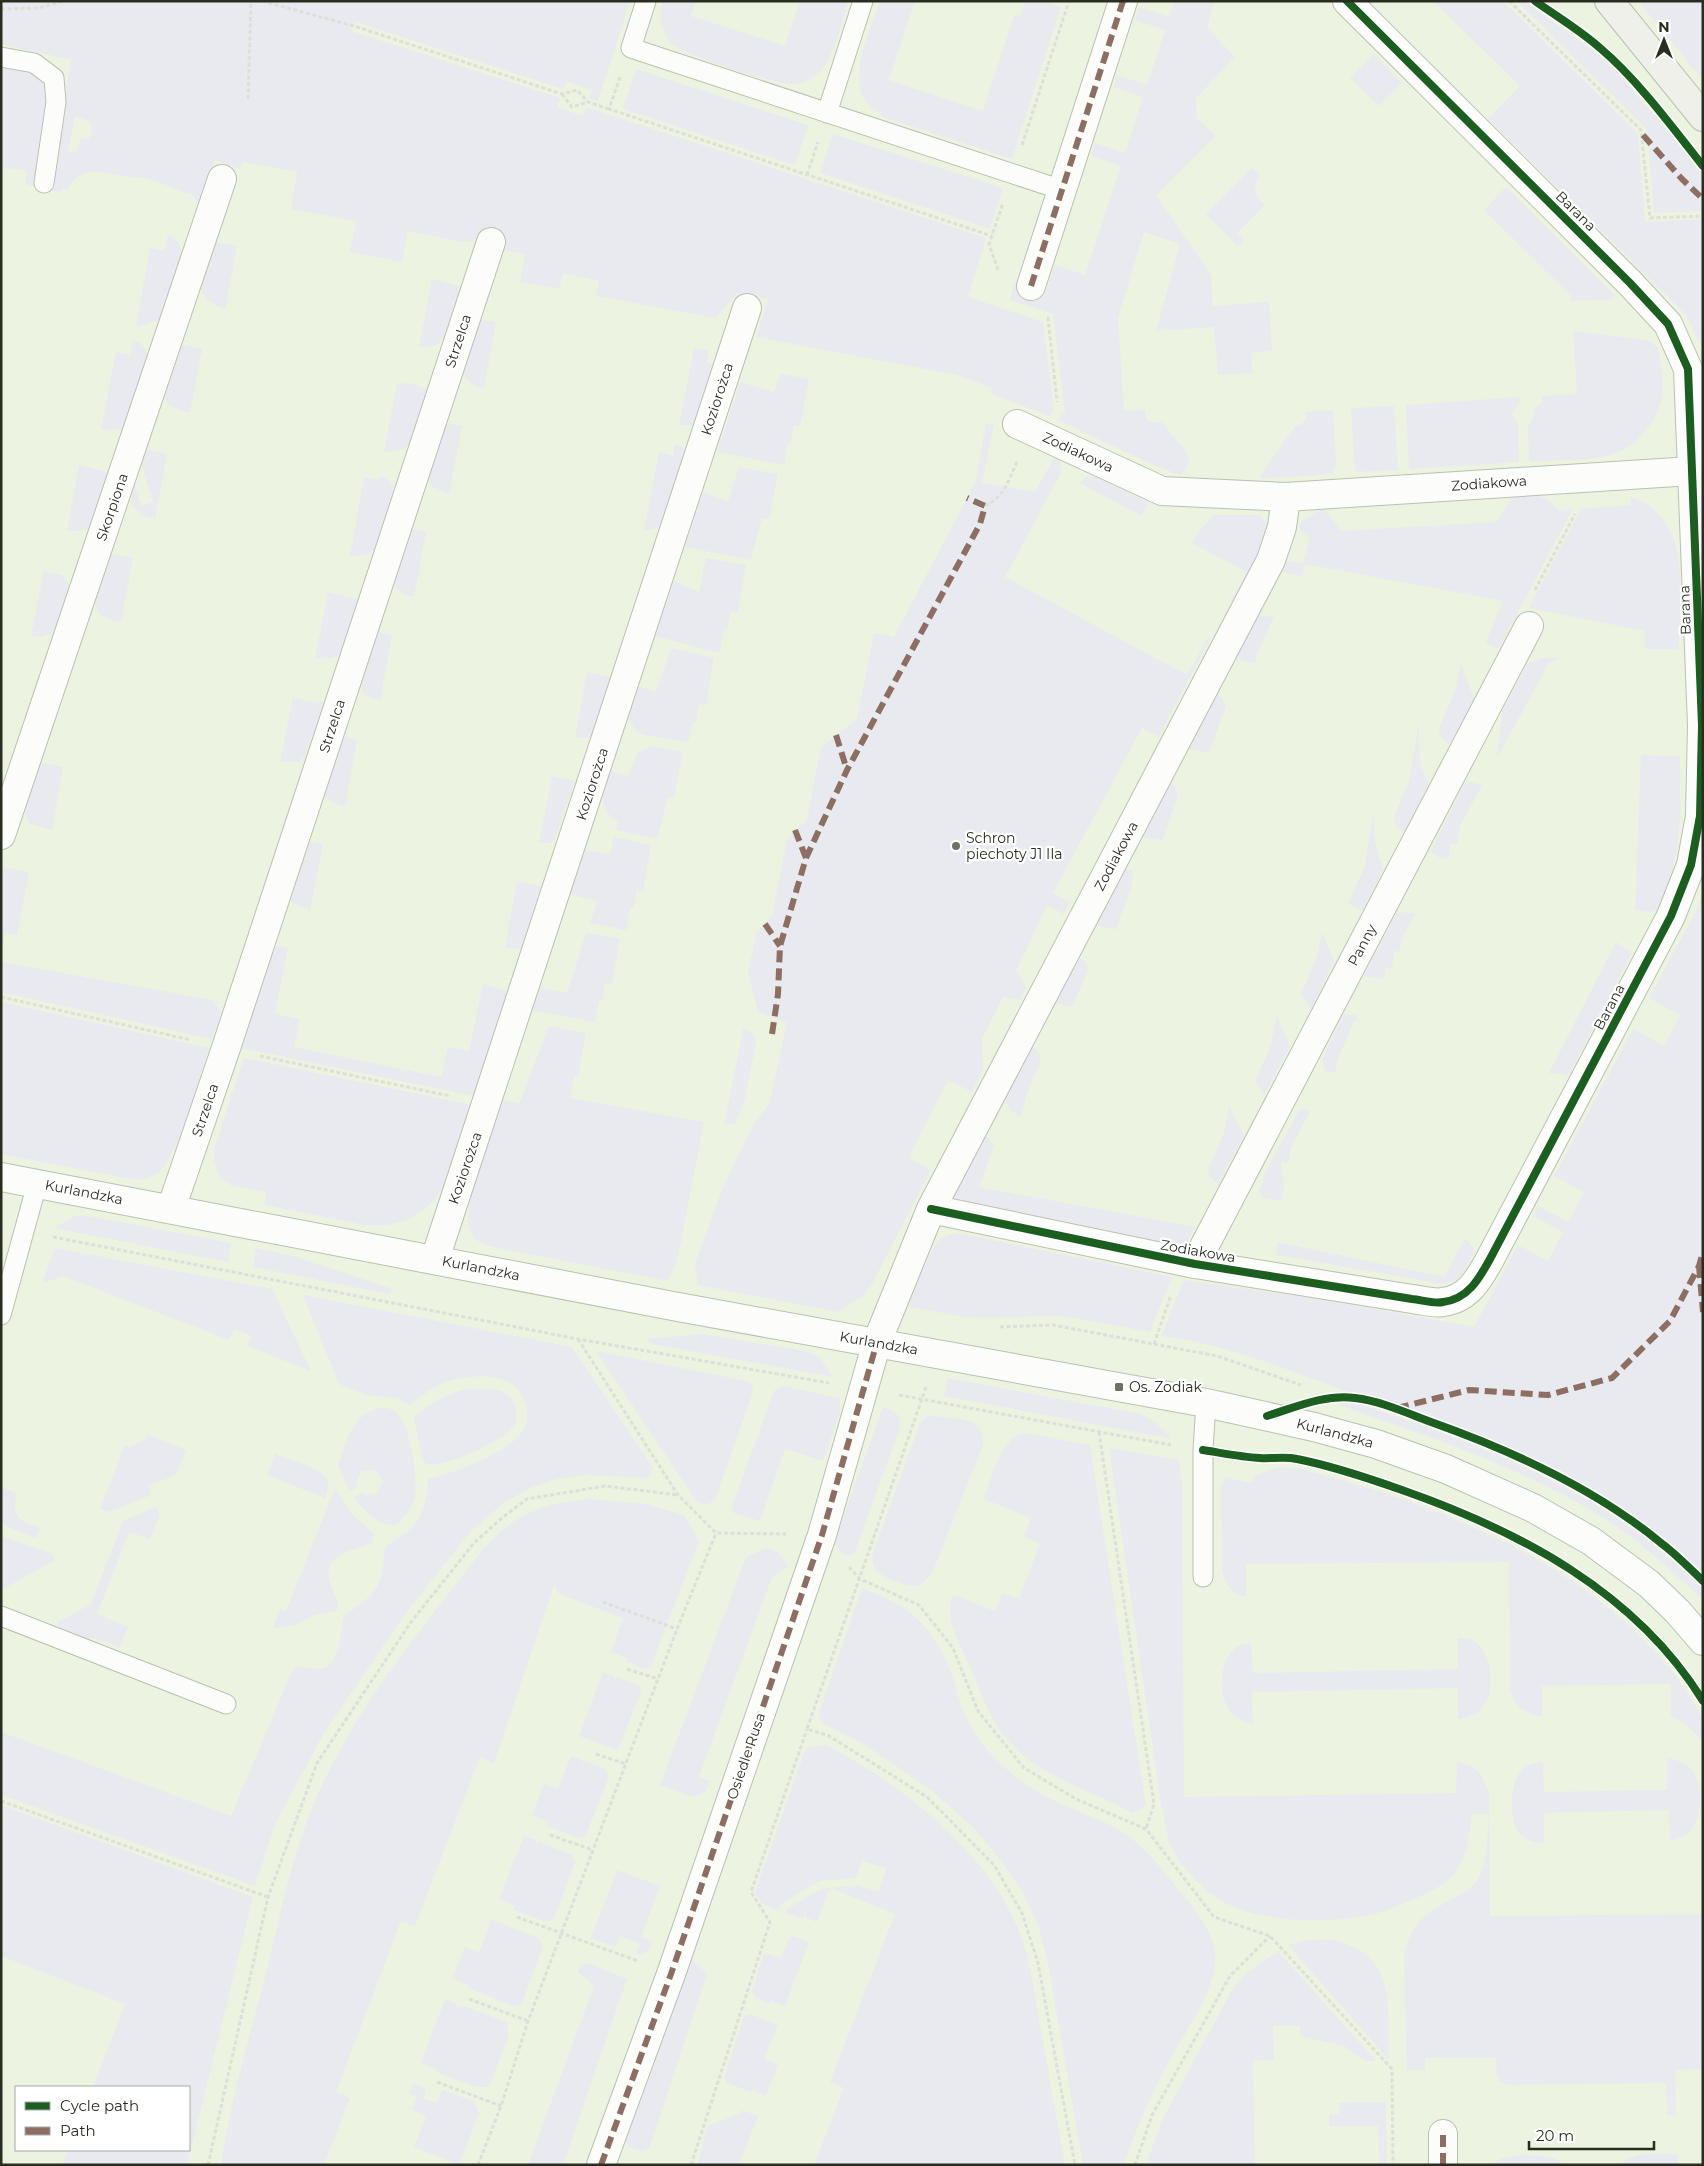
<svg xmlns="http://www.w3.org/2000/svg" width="1704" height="2166" viewBox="0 0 1704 2166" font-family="Montserrat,sans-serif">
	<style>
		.green { fill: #e9eaf0; fill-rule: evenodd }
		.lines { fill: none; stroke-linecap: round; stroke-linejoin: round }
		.lane-casing { stroke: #bac0b1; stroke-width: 21 }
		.street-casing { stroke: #bac0b1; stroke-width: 30 }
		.secondary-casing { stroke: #bac0b1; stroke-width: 30 }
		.path { stroke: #dddfd9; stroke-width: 3; stroke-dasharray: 4 2.5; stroke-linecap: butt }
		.lane { stroke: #fcfdfa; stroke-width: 19 }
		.street { stroke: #fcfdfa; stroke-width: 28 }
		.secondary { stroke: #eef0e9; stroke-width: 28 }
		.quiet { stroke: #8d6e63; stroke-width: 6; stroke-dasharray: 12 6; stroke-linecap: butt }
		.cycleway-casing { stroke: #fff; stroke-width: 11 }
		.cycleway { stroke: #1b5e20; stroke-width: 8 }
		.poi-dot { fill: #6d7263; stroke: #fff; stroke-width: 2 }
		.labels { text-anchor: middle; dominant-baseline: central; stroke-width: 4.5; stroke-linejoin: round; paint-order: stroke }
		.street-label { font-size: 14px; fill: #282d20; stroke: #fff }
		.poi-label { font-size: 14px; fill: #282d20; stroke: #fff; text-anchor: start }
	</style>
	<rect width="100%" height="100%" fill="#ecf3e0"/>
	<path class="green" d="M1 1H630L598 101 589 98 592 90 566 81 563 89 356 22 351 31 560 98 557 107 583 116 586 107 986 238 968 297 1043 322 1054 409 1050 416 991 394 992 388 957 375 756 337 768 299 738 293 715 318 596 296 599 281 563 273 559 289 520 282 525 254 500 250 486 234 471 241 462 242 408 231 402 262 350 252 356 221 291 209 297 172 243 162 240 169 215 160 199 203 189 192 187 194C172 187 155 180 139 177 133 177 128 178 123 176 102 172 78 165 68 190L62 189 61 192 51 190 71 60 1 44ZM75 116 90 122 92 127 89 139 81 138 76 152 68 151Z
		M662 1H696L691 16 785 46 800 1H848C842 22 835 56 820 71 813 78 803 84 793 84 777 85 682 55 672 44 661 32 659 16 662 1Z
		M880 1H915L889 80 983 111 1014 16 1020 17 1025 1H1044L1061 7 1012 159 883 117C875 110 866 104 862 95 851 70 872 26 880 1Z
		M1174 1H1214L1207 28 1235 57 1196 98 1197 118 1215 136 1156 195 1211 275 1213 306 1269 302 1272 351 1251 352 1252 373 1218 375 1214 327 1156 331 1180 244 1144 232 1118 318 1124 411 1145 410 1146 419 1152 422H1161L1165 426 1189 456 1190 461 1181 475 1153 465 1058 420 1062 413 1065 414 1053 314 1010 300 1015 281 1046 291 1055 265 1085 275 1121 166 1091 156 1095 143 1125 153 1143 97 1113 87 1117 75 1147 85 1165 30 1135 20 1139 7 1169 17Z
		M1433 1H1503L1638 134 1645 222 1703 219V349L1687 316 1488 119 1520 86Z
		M1517 1H1524L1596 53 1618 73 1672 136 1703 176V211L1654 213 1647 129Z
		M1638 1H1703V80Z
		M1374 54 1402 83 1379 106 1350 78Z
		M12 66C23 69 35 72 42 82 53 100 38 164 34 186L25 184 27 171 1 167V67Z
		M636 69 808 125 795 165 623 109Z
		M833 134 1003 188 990 229 820 173Z
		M1252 168 1260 175C1252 188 1254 195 1265 205L1237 233 1244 240 1238 246 1206 214Z
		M1506 187 1615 295 1611 300 1571 301V296L1484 210Z
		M168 235C179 241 182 246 182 259L163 319 136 327 150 248 164 251Z
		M214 242 237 246 225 309C185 295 203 273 214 242Z
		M432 279 462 287C457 300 449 336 439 343 433 347 426 347 419 347Z
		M478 320 496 322 484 388C446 381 470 345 478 320Z
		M1573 331 1646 340 1658 347C1661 363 1664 381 1662 397 1657 423 1635 448 1610 455 1584 462 1555 460 1529 461L1528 427 1533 418 1534 409 1542 402V396L1577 394Z
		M133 340C143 344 146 347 148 357L125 429 101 430 116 352 130 355Z
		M180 344 202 349 190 413C183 411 174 409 168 404 156 392 175 358 180 344Z
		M694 348 709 351 707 362 714 364 695 422 692 425H679Z
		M781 374 809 379 800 426 794 425 791 442 788 443 784 465 717 452 740 382 774 392Z
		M397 383 414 384 428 390 410 444C402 451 395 452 384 452Z
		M1520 397V404L1511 413 1518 424 1519 462 1409 469 1406 405Z
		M1394 406 1398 470 1355 472 1351 408Z
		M1333 410 1336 462 1332 474 1261 479V474L1296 425H1300L1306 420 1305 412Z
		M444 423 462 426 449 494 431 486 427 479Z
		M986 423 994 424 982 483 1035 492 1054 458H1059L1061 465 1060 475 1005 577 1187 675 1208 638 1210 639 1159 737 1142 728 1053 893 1070 902 1064 914 1047 906 1016 971 1026 987 1020 1000 1003 997 982 1039 983 1070 972 1092 948 1080 908 1158 931 1170 872 1284 863 1296 838 1312 698 1285 695 1264 722 1190 753 1125 769 1104 787 1023 758 1012 748 973 756 933 772 916 787 840 807 819 821 747 857 719 874 633 894 637 967 498 976 479Z
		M675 444 682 447 687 454 662 526 644 531 659 452 673 456Z
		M146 449 167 454 155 519 144 516 131 505 134 482 141 506 153 502 141 463Z
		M79 465 110 473 90 528 83 531H67Z
		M739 467 778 474 769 519 762 518 751 560 685 547 703 492 728 501Z
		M380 476C389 479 394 483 394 493L375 549 367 555 350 556 364 477 379 480Z
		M1094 476 1149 503 1141 516 1080 483 1086 477Z
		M1539 496 1547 499 1558 510 1573 509 1499 648 1489 645 1486 641 1503 601 1305 564 1302 576 1281 572 1277 565 1279 560 1303 563 1310 538 1299 529 1302 521 1323 508 1342 531 1496 522 1513 497Z
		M1631 497C1694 518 1679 597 1679 649H1645V631L1529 608 1581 509 1631 505Z
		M1214 515H1259L1270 527 1239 603 1230 602 1247 572 1192 543 1201 529Z
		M409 528 426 532 414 597C403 595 398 592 393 582Z
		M110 554 133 558 121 622C113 620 101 618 97 610 91 600 106 565 110 554Z
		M706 558 746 565 738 612 731 611 727 629H724L719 653 655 636 674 581 699 592Z
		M44 571 62 575 72 587C65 608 61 643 31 636Z
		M328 592 358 599 341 653C333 659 326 659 315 658Z
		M1254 615 1274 617 1257 654 1256 663C1245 662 1237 661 1233 651Z
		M374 631 392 635 380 701 363 694C356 674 368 651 374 631Z
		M671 648 714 658 706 705 699 704 696 722H693L688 742 644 735 636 731 628 718 638 686 656 692Z
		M1560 657 1549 663 1497 758 1502 712 1527 664 1542 658Z
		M1461 663 1474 699 1449 745 1440 735 1439 728 1455 691Z
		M587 672 615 678 594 734 589 738H575Z
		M1210 690 1218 692 1226 706 1209 753 1183 748Z
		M293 697 307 701 324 702 305 756 299 762H280Z
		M1419 724C1419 746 1417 764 1429 783L1404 832 1398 829 1395 824 1394 817 1409 781Z
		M339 735 357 740 345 806C335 805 330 801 324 794Z
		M653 746 683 752 674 798 668 797 657 839 616 830 618 822C595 807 603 792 610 771L628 776 638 752Z
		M1641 755 1680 756C1680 814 1684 857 1657 910L1650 912 1635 910Z
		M40 762 63 767 52 830 30 824C18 806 34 780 40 762Z
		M552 776 575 781 554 841 551 843H539Z
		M1163 780C1172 782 1176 786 1178 795L1163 840 1141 837Z
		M1466 781 1482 785 1460 826 1457 844H1451L1448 859 1438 857 1430 852Z
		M1374 812V837L1383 870 1362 911 1348 903 1364 868Z
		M614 837 651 845 643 892 637 890 633 908H630L626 930 590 923 597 901 569 894 584 850 610 854Z
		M305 841 323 844 310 910 293 903 288 895Z
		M4 867 29 872 17 935 5 933 3 943H1V876Z
		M1120 867 1133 871C1134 892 1121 908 1117 929L1095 926 1091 919Z
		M517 881 545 887 526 944 522 949 505 948Z
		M1703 890V1575C1692 1565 1681 1553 1670 1544 1612 1495 1539 1458 1468 1431 1433 1417 1397 1406 1361 1394L1351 1393C1290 1371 1227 1344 1161 1336L1184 1280 1326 1300 1474 1327 1518 1245 1548 1261 1563 1232 1533 1216 1538 1206 1568 1222 1584 1192 1554 1176 1633 1029 1664 1046 1680 1015 1649 998 1697 909Z
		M1406 912 1415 914 1404 934 1399 952 1394 951 1392 968 1386 967 1384 979 1364 976 1396 914Z
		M1322 932 1334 961 1311 1010 1301 994 1317 957Z
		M586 933 620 938 612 984 605 983 602 1001H599L595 1022 531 1010 538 988 567 993Z
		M1616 942 1632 953 1569 1075 1549 1073Z
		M271 945 288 948 275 1014 300 1019 294 1047 441 1077 448 1047 469 1051 483 984 510 992 474 1096 236 1047Z
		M1072 955 1085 961 1088 971 1072 1007 1053 1003Z
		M1 962 213 1000 221 1012 212 1039 1 992Z
		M1 1002 209 1048C200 1076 178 1158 158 1173 151 1178 145 1179 136 1180L1 1154Z
		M1344 1014 1356 1015 1358 1021H1354L1338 1059 1335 1073 1325 1071 1322 1059Z
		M1277 1015 1290 1047 1264 1095 1255 1082 1271 1045Z
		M549 1026 586 1033 578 1077 574 1076 570 1098 704 1122 677 1262 668 1281 497 1248C486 1245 474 1242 470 1230 460 1206 494 1126 502 1099L519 1104Z
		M743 1029C752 1032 755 1034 756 1044L745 1098 736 1123 724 1125Z
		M1026 1044 1033 1047 1039 1053 1041 1060 1026 1096 1021 1117C986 1098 1012 1071 1026 1044Z
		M244 1058 472 1105 446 1183 436 1198 423 1210 407 1220 387 1225H364L265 1205 266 1192 230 1185 220 1178 214 1162V1149Z
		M1229 1107 1244 1136 1218 1184 1209 1176 1208 1170 1224 1133Z
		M1302 1109 1310 1111 1292 1146 1288 1163 1281 1162 1284 1189 1281 1201 1262 1198 1259 1191 1265 1173 1298 1112Z
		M988 1137 994 1146 979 1187 1195 1227 1186 1245 1179 1250 956 1203 952 1196 976 1139Z
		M75 1216H88L231 1243 228 1262 54 1228Z
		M951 1234H964L1172 1277 1150 1332 1074 1318 1055 1316 984 1318 965 1317 909 1307 910 1295 936 1243 941 1238Z
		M1465 1238 1475 1250C1467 1265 1462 1283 1443 1284L1277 1255V1242L1444 1277Z
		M55 1248 272 1289 311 1371 248 1346 252 1336 234 1329 229 1340 63 1276 46 1282 43 1281Z
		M256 1248 296 1257 393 1289 389 1294 253 1267Z
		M303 1295 572 1347 653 1468 648 1478 584 1475 557 1479 533 1487 505 1502 471 1531 405 1614 324 1733 276 1822 255 1886 1 1795V1732L231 1816 292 1671 296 1667C305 1667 315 1670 324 1668 340 1664 340 1629 344 1616 377 1592 382 1590 385 1548 391 1541 400 1538 407 1532 424 1518 427 1499 428 1479 452 1474 519 1450 526 1424 528 1419 527 1411 526 1405 518 1373 479 1373 452 1380 436 1384 422 1396 409 1405L398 1398 367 1395 339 1384Z
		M704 1334 808 1352 819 1357 833 1377 652 1344 646 1339Z
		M596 1351 747 1381 752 1385 753 1392 715 1500 707 1505 698 1503Z
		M948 1378 1140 1414C1154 1420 1162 1428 1172 1439L944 1396Z
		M782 1386 840 1398V1412L823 1461 785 1449 760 1521 734 1513 732 1507 774 1391Z
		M469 1389C487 1389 512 1386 516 1409 517 1414 517 1420 515 1424 505 1441 445 1468 426 1464L423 1459 414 1420 415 1416C433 1402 447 1393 469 1389Z
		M1358 1403C1447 1434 1536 1465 1615 1517 1647 1538 1675 1563 1703 1589V1600C1673 1572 1644 1544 1610 1522 1526 1468 1432 1438 1339 1405Z
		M384 1407C390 1409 394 1410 398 1414 411 1429 418 1478 415 1497 413 1508 404 1518 396 1525 377 1527 365 1510 354 1498L362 1492 364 1495 377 1493 383 1481 375 1470 361 1471 356 1484 358 1486 350 1491 338 1465C348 1438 352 1412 384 1407Z
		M883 1407C895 1411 900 1413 900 1427L855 1552 850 1556 844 1555 834 1543Z
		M933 1416C955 1419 985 1415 983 1445L933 1571C929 1576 925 1582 919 1585 909 1589 884 1578 877 1571 873 1567 873 1561 872 1556L920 1423 926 1417Z
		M1025 1433 1090 1445 1146 1806 1133 1813C1085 1787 1029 1775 997 1726 984 1705 977 1682 967 1660 957 1638 944 1619 953 1595L995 1611 1002 1593 1019 1599 1040 1544 1024 1537 1031 1518 984 1499C993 1476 999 1439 1025 1433Z
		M147 1434 186 1450 176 1475 148 1486 151 1495 109 1512 100 1509 125 1445 130 1447 145 1440Z
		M1109 1448 1179 1460 1182 1482 1184 1797 1456 1793 1457 1762 1470 1765 1479 1772 1489 1791 1490 1916 1703 1914V2069L1675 2070 1676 2115H1667L1666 2083 1508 2085C1494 2080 1497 2071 1496 2058H1425V2070H1407L1404 1954C1412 1922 1426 1913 1454 1898 1463 1893 1472 1889 1478 1879 1487 1865 1488 1831 1489 1814H1472C1470 1832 1467 1853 1458 1869 1448 1884 1430 1892 1414 1899 1402 1904 1388 1910 1375 1914 1331 1924 1261 1924 1222 1901 1202 1889 1183 1869 1172 1849 1166 1836 1165 1818 1161 1804Z
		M275 1454C287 1459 321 1468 326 1478 330 1485 327 1491 325 1498L267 1475Z
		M1277 1467C1301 1467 1325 1476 1348 1482 1463 1515 1592 1572 1669 1668 1678 1680 1697 1704 1702 1718 1704 1724 1703 1734 1703 1741L1686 1725 1671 1716V1684L1542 1686V1717C1525 1714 1515 1706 1510 1690L1509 1562 1246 1564V1597C1231 1594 1225 1584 1222 1570L1221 1487 1225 1477 1250 1483 1257 1475Z
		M1 1487 17 1493C11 1518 19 1520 40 1528L36 1538 8 1527 1 1522Z
		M335 1488 352 1514 374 1534 372 1544C356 1549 324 1554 329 1578 331 1589 338 1597 338 1609L335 1611 312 1616 297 1625 273 1628 280 1609 286 1611Z
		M589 1499 646 1504 684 1515 699 1541 651 1666 645 1669 626 1661 627 1658 611 1652 623 1618 559 1594 554 1585 494 1763 480 1757 415 1926 401 1921 336 2092 350 2098 324 2165H221C230 2102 249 2039 265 1977 280 1917 292 1853 317 1796 349 1724 398 1658 446 1597 464 1574 481 1549 503 1530 528 1508 558 1502 589 1499Z
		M156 1507 160 1515 150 1539 129 1532 97 1614 128 1627 120 1647 94 1638 79 1641 58 1631V1622L91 1604 123 1521Z
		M1 1536 52 1554 54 1561 1 1590Z
		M766 1548 778 1552 788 1565 786 1568 772 1577 699 1777 710 1781 705 1792 693 1797 660 1785 746 1557Z
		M862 1588C879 1595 898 1602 912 1614 931 1630 945 1655 953 1678 957 1689 959 1701 963 1711 971 1728 982 1745 995 1758 1010 1773 1029 1788 1047 1797 1073 1811 1102 1818 1127 1835 1148 1850 1163 1871 1179 1890 1194 1909 1211 1928 1215 1952 1220 1987 1180 2039 1164 2070 1148 2101 1135 2132 1124 2165H1083L1048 1963 1039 1928 1024 1894 1001 1861 975 1829 930 1789 864 1744 824 1724 818 1716Z
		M1458 1638C1462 1638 1467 1638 1470 1639 1493 1648 1497 1691 1482 1708 1476 1715 1467 1717 1458 1719V1688L1252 1692 1253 1724C1244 1721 1236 1719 1230 1711 1217 1694 1219 1660 1237 1647 1241 1644 1247 1644 1251 1643L1253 1673 1458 1669Z
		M603 1672 615 1677 614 1683 617 1677 640 1686 641 1692 618 1750 579 1736Z
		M826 1745C900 1783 988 1852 1019 1931 1030 1959 1034 1990 1039 2019 1048 2068 1056 2116 1065 2165H814L844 2088 830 2082 895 1914 830 1888 817 1922 805 1917 806 1911 803 1919 786 1913 787 1909 821 1889 857 1885 879 1892 886 1868 862 1861 856 1878 819 1881 781 1904 778 1910 762 1904 755 1892 806 1748Z
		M571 1756 584 1761 582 1767 585 1761 606 1769 609 1777 586 1835 579 1838 547 1826 548 1822 532 1815 544 1784 558 1789Z
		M1667 1758C1676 1760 1685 1762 1691 1769 1704 1783 1703 1817 1690 1831 1685 1837 1677 1839 1670 1841L1669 1810 1544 1813V1844C1536 1842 1528 1841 1522 1836 1508 1824 1509 1782 1522 1770 1528 1764 1535 1763 1543 1762L1544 1792 1667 1790Z
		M1 1805 253 1897 187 2165H62L68 2150H189V2087H93L125 2004 1 1956Z
		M524 1836 536 1840V1847L538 1841 572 1855 575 1863 554 1919 546 1922 514 1910 515 1906 499 1899Z
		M617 1870 660 1886 641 1937 652 1942 649 1951 636 1955 640 1944 620 1936 615 1947 591 1938Z
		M491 1920 504 1924 503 1931 505 1925 538 1938 543 1946 522 2003 514 2006 468 1988 469 1985 452 1979 465 1947 479 1953Z
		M793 1936 809 1942 785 2006 772 2001 773 1995 770 2004 755 1997 752 1992 764 1953 781 1958 789 1938Z
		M1329 1939C1398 1953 1388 2005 1389 2060L1288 1945 1307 1940Z
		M1278 1951 1376 2061H1365L1344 2046 1300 2036V2026H1273L1274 2060 1253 2061 1255 2165H1146L1162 2120 1232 1990 1246 1973Z
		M688 1955 707 1974 650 2147 643 2151 629 2147 625 2139Z
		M588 1963 627 1979 563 2165H528L594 1986 578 1972 581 1965Z
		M445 1999 457 2004V2010L459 2004 507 2022 509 2035 489 2087H476L436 2072 437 2069 421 2063Z
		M750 2014 778 2025 764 2059 778 2065 766 2096 753 2091 755 2085 751 2092 727 2083 724 2077 744 2016Z
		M413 2083 426 2088 424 2099 437 2103 442 2090 474 2101 479 2113 459 2165 414 2147 426 2116 412 2110 417 2097 409 2094Z
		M1386 2102 1387 2165H1379L1378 2126H1329V2115L1339 2114V2103Z
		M742 2110 758 2116 739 2165H697L708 2126 741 2113Z
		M1678 2154V2165H1620C1634 2150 1659 2154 1678 2154Z
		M1519 2155C1534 2156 1552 2153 1564 2165H1490L1503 2158Z"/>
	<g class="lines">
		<g class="lane-casing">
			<path id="lane" d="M646 1 631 48 1062 190
				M1 57 34 63 54 78 56 102 44 183
				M827 113 863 1
				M1 1315 37 1184
				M1203 1577V1450L1206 1403
				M1 1616 226 1704"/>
		</g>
		<g class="street-casing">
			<path id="street" d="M1031 286 1123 1
				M1017 424 1162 491 1286 497 1692 471
				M1 835 222 179
				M1 1177 678 1307 1206 1403 1314 1427 1376 1444 1446 1469 1533 1508 1591 1541 1649 1584 1678 1612 1703 1641
				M171 1209 226 1048 491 242
				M931 1209 1195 1264 1412 1299C1422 1300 1434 1304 1443 1302 1468 1299 1479 1279 1490 1259L1671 916 1691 865 1700 816 1702 725 1688 369 1668 324 1630 283 1347 1
				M435 1259 747 308
				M1195 1264 1529 626
				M601 2165 671 1974 822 1535 877 1342 931 1209 1271 560 1282 527 1286 497
				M1443 2165V2134"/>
		</g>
		<g class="secondary-casing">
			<path id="secondary" d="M1609 1 1703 117"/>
		</g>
		<path class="path" d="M262 1 354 26 562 94 577 90 588 102 609 109
			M1509 1 1641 130 1650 218 1703 216
			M1 9 38 8 65 1
			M620 77 609 109 992 236
			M562 94 572 107 588 102
			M248 99 251 1
			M1022 145 1069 1
			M807 175 818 142
			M998 270 989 244 1003 203
			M1047 318H1048L1057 402
			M985 506C1005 496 1008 481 1017 462
			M1535 590 1575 514
			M1 997 191 1040
			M260 1056 450 1096
			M53 1237 578 1339 829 1383
			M1000 1327 1053 1325 1217 1356 1301 1385
			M578 1339 678 1495 716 1533 786 1534
			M1154 1344 1171 1295
			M926 1387 807 1729 829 1736 927 1797 994 1865 1022 1913 1038 1963 1075 2165
			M899 1395 1171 1445
			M1099 1432 1154 1804 1146 1829
			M849 1567 860 1579 919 1605 953 1648 978 1711 1024 1768 1076 1799 1146 1829 1214 1917 1270 1936 1392 2069 1393 2165
			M603 1602 677 1629
			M627 1669 658 1679
			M596 1754 626 1764
			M1 1801 268 1897
			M550 1835 593 1850
			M517 1917 638 1961
			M469 1999 528 2021
			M437 2082 501 2106
			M208 2165 268 1897 317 1763 411 1622 474 1543 503 1517 527 1499 605 1486 678 1495
			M478 2165 501 2106 528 2021 677 1629 716 1533
			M691 2165 770 1922 751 1892 807 1729
			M1135 2165 1152 2115 1230 1976 1270 1936"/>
		<use href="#lane" class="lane"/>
		<use href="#street" class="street"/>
		<use href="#secondary" class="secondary"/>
		<path class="quiet" d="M1643 135 1682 179 1703 199
			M1031 286 1123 1
			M836 735 847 770
			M795 830 806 858
			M765 924 780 946
			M772 1034 778 994 780 946 806 858 847 770 980 524 985 506 967 498
			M1699 1266 1703 1312
			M1397 1408 1469 1390 1548 1395 1612 1378 1670 1321 1699 1266 1703 1252
			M601 2165 671 1974 822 1535 877 1342
			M1443 2165V2134"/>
		<g class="cycleway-casing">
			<path id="cycleway" d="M1535 1C1556 16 1580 30 1600 48 1637 79 1673 128 1703 166
				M931 1209 1195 1264 1412 1299C1422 1300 1434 1304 1443 1302 1468 1299 1479 1279 1490 1259L1671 916 1691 865 1700 816 1702 725 1688 369 1668 324 1630 283 1347 1
				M1267 1416C1296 1407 1325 1394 1355 1398 1381 1401 1407 1413 1431 1422 1510 1450 1596 1489 1661 1543 1676 1554 1689 1568 1703 1581
				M1203 1450C1222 1453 1241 1457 1260 1458 1272 1459 1284 1456 1297 1459 1333 1466 1368 1478 1402 1490 1519 1531 1636 1592 1703 1701"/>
		</g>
		<use href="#cycleway" class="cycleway"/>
	</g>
	<g class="poi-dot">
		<circle cx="956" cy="846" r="5"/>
		<rect x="1114" y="1382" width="10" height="10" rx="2.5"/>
	</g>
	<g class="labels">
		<g class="street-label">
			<text transform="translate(1576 211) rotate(45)">Barana</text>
			<text transform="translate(458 341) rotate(-72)">Strzelca</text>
			<text transform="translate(717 399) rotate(-72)">Koziorożca</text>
			<text transform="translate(1078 452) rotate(25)">Zodiakowa</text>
			<text transform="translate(1489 483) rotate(-4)">Zodiakowa</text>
			<text transform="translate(112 507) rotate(-71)">Skorpiona</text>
			<text transform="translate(1685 610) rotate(-92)">Barana</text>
			<text transform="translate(332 726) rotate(-72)">Strzelca</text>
			<text transform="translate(592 784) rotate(-72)">Koziorożca</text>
			<text transform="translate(1116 856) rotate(-62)">Zodiakowa</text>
			<text transform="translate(1362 945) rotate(-62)">Panny</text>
			<text transform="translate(1609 1007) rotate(-62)">Barana</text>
			<text transform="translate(205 1110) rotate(-71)">Strzelca</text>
			<text transform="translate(465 1168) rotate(-71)">Koziorożca</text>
			<text transform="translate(84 1192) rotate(11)">Kurlandzka</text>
			<text transform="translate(1198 1251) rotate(10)">Zodiakowa</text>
			<text transform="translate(481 1268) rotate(11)">Kurlandzka</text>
			<text transform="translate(879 1343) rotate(10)">Kurlandzka</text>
			<text transform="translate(1335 1433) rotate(15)">Kurlandzka</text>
			<text transform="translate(746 1756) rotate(-71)">Osiedle Rusa</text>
		</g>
		<g class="poi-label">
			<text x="966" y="838">Schron<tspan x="966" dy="16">piechoty J1 IIa</tspan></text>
			<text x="1129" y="1387">Os. Zodiak</text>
		</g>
	</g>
	<rect width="1704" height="2166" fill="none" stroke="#282d20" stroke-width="5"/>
	<rect x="15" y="2086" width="175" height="65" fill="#ffffff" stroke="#a9aba6"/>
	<rect x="25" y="2102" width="25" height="8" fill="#1b5e20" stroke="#a9aba6"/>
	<text x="60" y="2111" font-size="15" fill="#282d20">Cycle path</text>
	<rect x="25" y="2127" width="25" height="8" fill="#8d6e63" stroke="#a9aba6"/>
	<text x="60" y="2136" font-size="15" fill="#282d20">Path</text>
	<g transform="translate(1664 40)" stroke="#ffffff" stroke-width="4" paint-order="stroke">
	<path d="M0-4L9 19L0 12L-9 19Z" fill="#282d20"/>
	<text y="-8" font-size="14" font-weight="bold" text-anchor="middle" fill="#282d20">N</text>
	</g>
	<path d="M1529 2141v8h125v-8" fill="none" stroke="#282d20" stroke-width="2.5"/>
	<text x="1536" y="2141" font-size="15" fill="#282d20" stroke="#ffffff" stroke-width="4" paint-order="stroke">20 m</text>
</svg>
